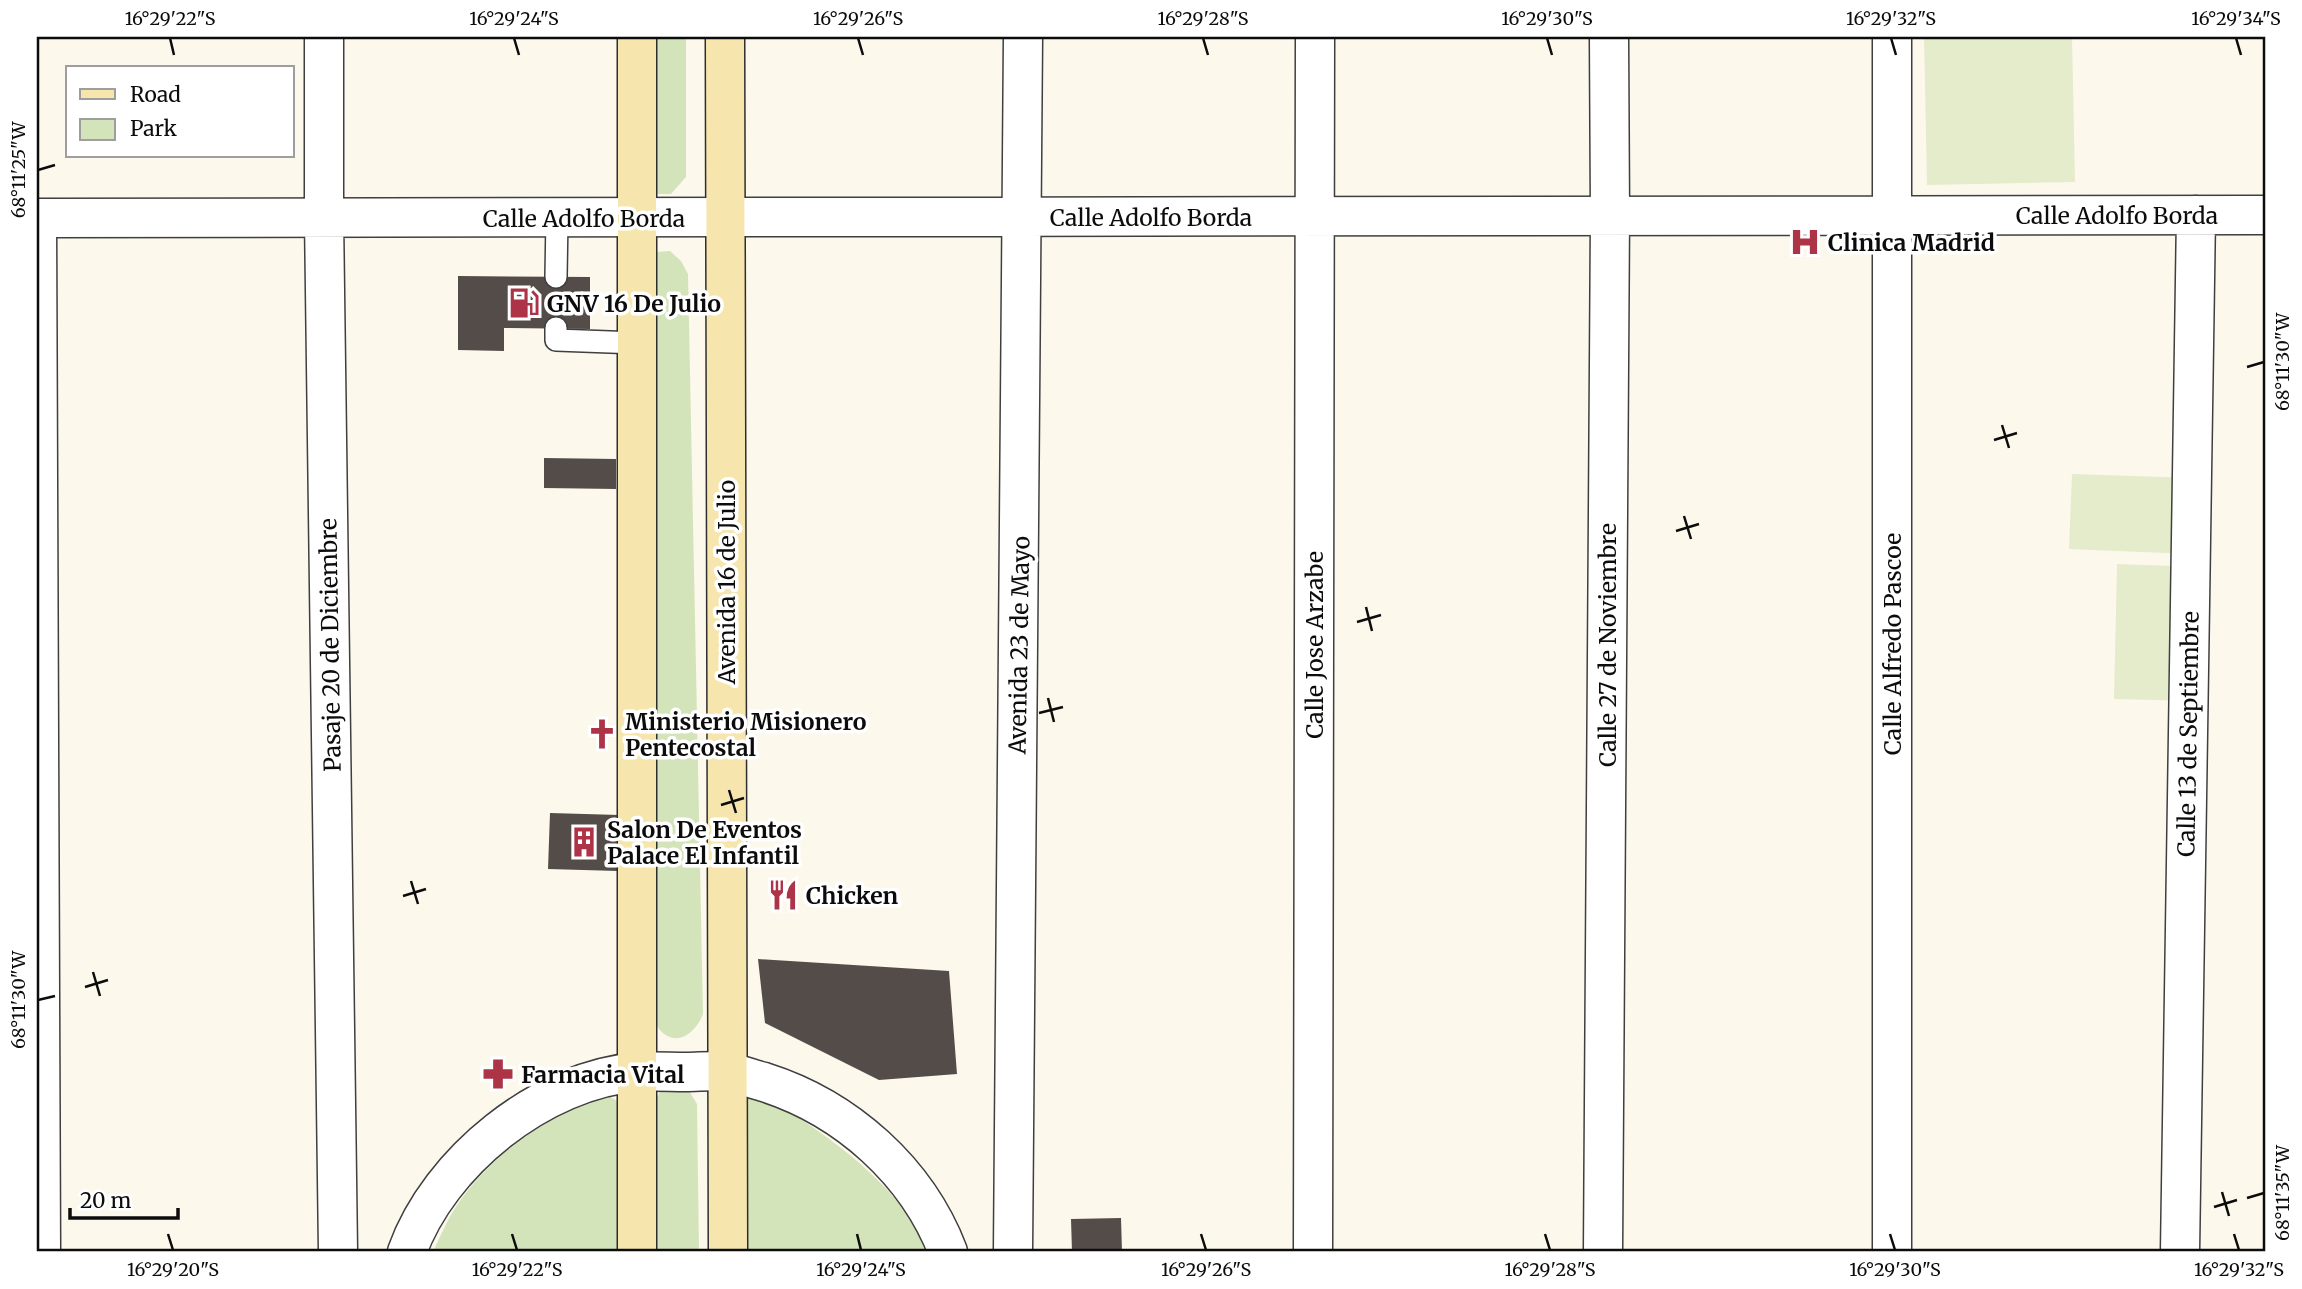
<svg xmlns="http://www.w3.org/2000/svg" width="2302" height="1289" viewBox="0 0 2302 1289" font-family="Merriweather,serif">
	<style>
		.green { fill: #d4e4ba }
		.pitch { fill: #e4eccb }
		.building { fill: #534c49 }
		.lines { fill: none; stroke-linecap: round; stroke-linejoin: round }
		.service-casing { stroke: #3f3f3f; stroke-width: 24 }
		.minor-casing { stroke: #3f3f3f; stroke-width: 41 }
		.secondary-casing { stroke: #2e2e2e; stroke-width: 41 }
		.service { stroke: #fff; stroke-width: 21 }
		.minor { stroke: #fff; stroke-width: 38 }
		.secondary { stroke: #f6e6ae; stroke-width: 38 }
		.ticks { fill: none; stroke: #0c0c0c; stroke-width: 2.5 }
		.labels { text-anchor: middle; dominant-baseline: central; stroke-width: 7; stroke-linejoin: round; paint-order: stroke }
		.street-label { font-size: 23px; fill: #0c0c0c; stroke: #fff }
		.poi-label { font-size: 23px; font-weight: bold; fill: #0c0c0c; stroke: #fff; text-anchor: start }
		.neatline { fill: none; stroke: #0c0c0c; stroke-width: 2.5 }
		.ticks-label { font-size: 18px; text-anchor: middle; fill: #0c0c0c }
	</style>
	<rect width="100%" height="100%" fill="#fdf8ec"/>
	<path class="green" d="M641 37H686V177L671 194H654Z
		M670 251 681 261 688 274 703 1014C696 1033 676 1049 659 1029 656 1025 653 1018 650 1013L655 252Z
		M674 1085 688 1089 697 1104 699 1252H656L654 1105 660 1091Z
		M603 1092 617 1101 619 1252H433C439 1239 445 1225 452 1213 486 1158 545 1118 603 1092Z
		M751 1096C764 1101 779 1106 791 1113 845 1147 903 1193 930 1252H744L741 1105Z"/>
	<path class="pitch" d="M1924 37H2072L2075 182 1927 185Z
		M2072 474 2194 478 2191 554 2069 549Z
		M2117 564 2201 567 2197 701 2114 699Z"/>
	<path class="building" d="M458 276 590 277V329L504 328V351L458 350Z
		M544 458 616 459V489L544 488Z
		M550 813 619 815 618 871 548 869Z
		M758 959 949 971 957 1074 879 1080 765 1023Z
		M1121 1218 1122 1252H1072L1071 1219Z"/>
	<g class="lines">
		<g class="service-casing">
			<path id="service" d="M556 277 557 218
				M556 328V340L637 343"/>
		</g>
		<g class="minor-casing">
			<path id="minor" d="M324 37V217L338 1252
				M37 218 2265 215
				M37 219 41 1252
				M407 1252C439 1162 542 1079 638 1072 654 1071 670 1072 686 1072 699 1072 715 1070 728 1072 740 1074 752 1079 764 1082 846 1108 917 1171 948 1252
				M1013 1252 1023 37
				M1313 1252 1315 37
				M1603 1252 1610 216 1609 37
				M1892 1252V37
				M2180 1252 2196 215"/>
		</g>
		<g class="secondary-casing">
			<path id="secondary" d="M637 37V1252
				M725 37 728 1252"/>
		</g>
		<use href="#service" class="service"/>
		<use href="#minor" class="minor"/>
		<use href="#secondary" class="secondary"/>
	</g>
	<path class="ticks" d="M170 38 174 55M514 38 519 55M858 38 863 55M1203 38 1208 55M1547 38 1552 55M1891 38 1896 55M2236 38 2241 55M38 170 55 165M2247 367 2264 362M2002 425 2009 448M1994 440 2017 433M1684 516 1691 539M1676 531 1699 524M1366 607 1372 631M1357 622 1381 615M1048 698 1054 722M1039 713 1063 707M729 790 736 813M721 805 744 798M411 881 418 904M403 896 426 889M93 972 100 996M85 987 108 980M38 1000 55 996M2222 1192 2229 1216M2247 1198 2264 1193M2214 1207 2237 1200M168 1234 173 1250M512 1234 517 1250M857 1234 861 1250M1201 1234 1206 1250M1545 1234 1550 1250M1890 1234 1895 1250M2234 1234 2239 1250"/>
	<defs>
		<g id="hospital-bare" transform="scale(2.415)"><path d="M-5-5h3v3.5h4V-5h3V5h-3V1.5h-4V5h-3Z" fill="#ad3347" stroke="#fff" stroke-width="2.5" paint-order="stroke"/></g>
		<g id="fuel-bare" transform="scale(2.415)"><path d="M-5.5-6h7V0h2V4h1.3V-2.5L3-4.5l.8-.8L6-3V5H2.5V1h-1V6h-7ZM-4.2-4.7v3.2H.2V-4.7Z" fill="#ad3347" stroke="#fff" stroke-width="2.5" paint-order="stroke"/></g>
		<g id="church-bare" transform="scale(2.415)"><path d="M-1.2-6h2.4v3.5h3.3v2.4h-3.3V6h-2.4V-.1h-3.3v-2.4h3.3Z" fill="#ad3347" stroke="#fff" stroke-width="2.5" paint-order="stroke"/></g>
		<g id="building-bare" transform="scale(2.415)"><path d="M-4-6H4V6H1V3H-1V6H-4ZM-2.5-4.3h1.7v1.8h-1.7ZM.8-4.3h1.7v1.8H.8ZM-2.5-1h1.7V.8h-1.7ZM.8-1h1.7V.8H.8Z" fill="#ad3347" stroke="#fff" stroke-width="2.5" paint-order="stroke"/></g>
		<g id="restaurant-bare" transform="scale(2.415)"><path d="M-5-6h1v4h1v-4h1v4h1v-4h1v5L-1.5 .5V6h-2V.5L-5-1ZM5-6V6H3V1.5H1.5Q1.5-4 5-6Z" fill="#ad3347" stroke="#fff" stroke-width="2.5" paint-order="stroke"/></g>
		<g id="pharmacy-bare" transform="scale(2.415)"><path d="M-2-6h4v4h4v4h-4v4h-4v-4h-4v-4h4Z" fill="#ad3347" stroke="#fff" stroke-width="2.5" paint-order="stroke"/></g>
	</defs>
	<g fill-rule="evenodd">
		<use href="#hospital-bare" x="1805" y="242"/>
		<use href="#fuel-bare" x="524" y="303"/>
		<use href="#church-bare" x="602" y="734"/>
		<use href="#building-bare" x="584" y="842"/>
		<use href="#restaurant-bare" x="783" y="895"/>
		<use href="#pharmacy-bare" x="498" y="1074"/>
	</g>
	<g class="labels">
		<g class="street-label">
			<text x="2117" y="215">Calle Adolfo Borda</text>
			<text x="1151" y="217">Calle Adolfo Borda</text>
			<text x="584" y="218">Calle Adolfo Borda</text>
			<text transform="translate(726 582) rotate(-90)">Avenida 16 de Julio</text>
			<text transform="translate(1892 644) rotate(-90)">Calle Alfredo Pascoe</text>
			<text transform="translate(330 645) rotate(-91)">Pasaje 20 de Diciembre</text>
			<text transform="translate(1019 645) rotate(-89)">Avenida 23 de Mayo</text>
			<text transform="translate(1314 645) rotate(-90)">Calle Jose Arzabe</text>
			<text transform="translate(1607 645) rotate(-90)">Calle 27 de Noviembre</text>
			<text transform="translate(2188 734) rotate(-89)">Calle 13 de Septiembre</text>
		</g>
		<g class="poi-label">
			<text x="1828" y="242">Clinica Madrid</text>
			<text x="547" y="303">GNV 16 De Julio</text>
			<text x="625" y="721">Ministerio Misionero<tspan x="625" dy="26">Pentecostal</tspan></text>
			<text x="607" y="829">Salon De Eventos<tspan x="607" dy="26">Palace El Infantil</tspan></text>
			<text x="806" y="895">Chicken</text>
			<text x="521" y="1074">Farmacia Vital</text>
		</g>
	</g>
	<rect width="2302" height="1289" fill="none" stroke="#ffffff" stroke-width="77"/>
	<rect x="66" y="66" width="228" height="91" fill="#ffffff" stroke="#9e9e9e" stroke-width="2"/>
	<rect x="80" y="89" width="35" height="10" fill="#f6e6ae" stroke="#9e9e9e" stroke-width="2"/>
	<text x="130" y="102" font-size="21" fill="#0c0c0c">Road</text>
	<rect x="80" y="119" width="35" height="21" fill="#d4e4ba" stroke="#9e9e9e" stroke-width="2"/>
	<text x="130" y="136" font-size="21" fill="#0c0c0c">Park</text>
	<path d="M70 1208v10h108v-10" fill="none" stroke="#0c0c0c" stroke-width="3.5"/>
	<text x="80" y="1208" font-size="21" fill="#0c0c0c" stroke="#ffffff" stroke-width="5" paint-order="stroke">20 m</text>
	<rect x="38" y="38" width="2226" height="1212" class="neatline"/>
	<g class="ticks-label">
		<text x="170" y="25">16°29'22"S</text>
		<text x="514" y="25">16°29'24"S</text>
		<text x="858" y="25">16°29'26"S</text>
		<text x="1203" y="25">16°29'28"S</text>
		<text x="1547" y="25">16°29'30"S</text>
		<text x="1891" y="25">16°29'32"S</text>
		<text x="2236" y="25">16°29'34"S</text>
		<text transform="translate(19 170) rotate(-90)" y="6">68°11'25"W</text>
		<text transform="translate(2283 362) rotate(-90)" y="6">68°11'30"W</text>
		<text transform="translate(19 1000) rotate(-90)" y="6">68°11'30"W</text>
		<text transform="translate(2283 1193) rotate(-90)" y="6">68°11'35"W</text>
		<text x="173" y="1276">16°29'20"S</text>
		<text x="517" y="1276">16°29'22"S</text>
		<text x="861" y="1276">16°29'24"S</text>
		<text x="1206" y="1276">16°29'26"S</text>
		<text x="1550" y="1276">16°29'28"S</text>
		<text x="1895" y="1276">16°29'30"S</text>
		<text x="2239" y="1276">16°29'32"S</text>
	</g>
</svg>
